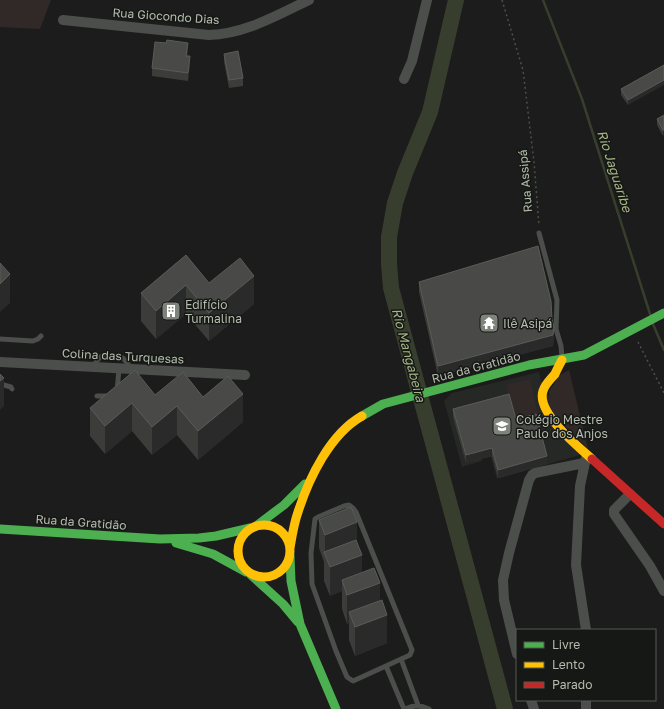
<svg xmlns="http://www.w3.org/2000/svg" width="664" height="709" viewBox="0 0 664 709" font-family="'Golos Text',sans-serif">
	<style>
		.built { fill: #252825 }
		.green { fill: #312928 }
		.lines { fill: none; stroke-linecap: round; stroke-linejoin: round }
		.stream { stroke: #383e2e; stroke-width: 2.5 }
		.river { stroke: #383e2e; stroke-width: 16 }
		.path { stroke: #4d504b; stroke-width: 1.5; stroke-dasharray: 2 3; stroke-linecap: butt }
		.lane { stroke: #4b4e4b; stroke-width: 5 }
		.street { stroke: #4b4e4b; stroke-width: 10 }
		.fast { stroke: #4caf50; stroke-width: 9 }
		.slow { stroke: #ffc107; stroke-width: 9 }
		.jam { stroke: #c62828; stroke-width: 9 }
		.wall { fill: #3c3d3b }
		.shaded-wall { fill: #292a29 }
		.building { fill: #494a47; stroke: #5a5c57 }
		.labels { text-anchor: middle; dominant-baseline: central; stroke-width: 3; stroke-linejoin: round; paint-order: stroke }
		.street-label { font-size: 12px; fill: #b4bcae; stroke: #161815 }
		.poi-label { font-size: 12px; fill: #b4bcae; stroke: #161815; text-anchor: start }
		.water-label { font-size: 13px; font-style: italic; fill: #a5b586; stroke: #161815 }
	</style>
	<rect width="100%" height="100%" fill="#1b1c1b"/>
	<path class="built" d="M539 372 541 381 580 455 497 479 489 450 480 452 482 461 462 467 444 401 452 393Z"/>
	<path class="green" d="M0 0H51L40 29 0 27Z
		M569 370 588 449 550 411 549 391 560 375Z
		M530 379 539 419 516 424 506 385Z"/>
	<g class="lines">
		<path class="stream" d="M543 0 582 99 650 314
			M653 324 664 350"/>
		<path class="river" d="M456 0 430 112 405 173 395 203 389 237V264L391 288 505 709"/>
		<path class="path" d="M502 0 523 70 534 162 539 226
			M638 342 664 393"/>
		<path class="lane" d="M539 233 557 300 556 329 561 346 562 357
			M0 339 33 341 38 339 41 336
			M92 367 100 357 104 356 120 357 123 358 132 369
			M0 384 11 387 12 389
			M117 392 119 369
			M97 396H110
			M349 505 353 508 356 512 412 650 410 655 353 681 347 677 336 651 312 584 311 553 315 519 318 517 344 506Z
			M401 659 418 705
			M386 666 404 709
			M405 709C413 705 421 705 429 709"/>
		<path class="street" d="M63 20 209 35C245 34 277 15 309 0
			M404 79 412 61 427 0
			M0 362 245 375
			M586 458 580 486 576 565 586 630
			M630 494 614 510V514L650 566 664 591
			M517 654 504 600 503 580 509 553 529 480 532 475 535 473 584 463
			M531 700 534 709
			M586 700V709"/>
		<path class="fast" d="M362 416 383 404 529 365 584 355 664 313
			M256 526 284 505 305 484
			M0 529 160 539 199 538 216 536 250 528
			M176 543 213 554 246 572
			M290 556 291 581 300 624 336 709
			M251 575 283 604 298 622"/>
		<path class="slow" d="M562 360C560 364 557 369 555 374 550 380 545 384 543 391 536 412 577 446 592 459
			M238 551a26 26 0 1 1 52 0a26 26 0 1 1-52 0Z
			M290 548C292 536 294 523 298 512 309 478 330 434 362 416"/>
		<path class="jam" d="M592 459 664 524"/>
	</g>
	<path class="wall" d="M188 51 187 56 190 64 188 81 152 76V68Z
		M224 54 243 78V86L229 88 224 62Z
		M664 65 628 105 621 95V89Z
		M664 115 663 136 657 125V119Z
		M186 255 209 283 254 304 209 341 186 314 156 339 141 321V293Z
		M419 282 552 319 554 337 553 346 438 376 419 292Z
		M155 395 203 397 243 422 198 460 177 435 152 455 132 431 105 454 90 436V408Z
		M453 409 516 419 547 464 498 478 492 456 466 463 453 417Z
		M319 520 357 542 362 572 380 600 387 643 355 656 349 640V623L347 624 342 609V591L330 596 324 581V562L319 548Z"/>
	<path class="shaded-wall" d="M188 43V51L186 64V56Z
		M190 56V64L188 81V73Z
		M664 80V85L628 105V100Z
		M663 130H664V135L663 136Z
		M10 274V303L0 312V284Z
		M254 276V304L209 341V313Z
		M186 285V314L156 339V311Z
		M554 327V337L553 346 438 376V366Z
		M4 378V406L0 410V381Z
		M243 394V422L198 460V431Z
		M132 403V431L105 454V426Z
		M177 406V435L152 455V427Z
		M492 448V456L466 463V455Z
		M547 456V464L498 478V470Z
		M357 522V551L325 554V535Z
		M362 555V583L342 580V591L330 596V567Z
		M380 583V611L349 612V623L347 624V595Z
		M387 615V643L355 656V627Z"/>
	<path class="building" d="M167 40 188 43 186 56H190L188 73 152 68 155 42 166 43Z
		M238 51 243 78 229 80 224 54Z
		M664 65V80L628 100 621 89Z
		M664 115V130H663L657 119Z
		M538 246 551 301 552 319 554 327 553 335 438 366 419 282Z
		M186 255 209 283 240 258 254 276 209 313 186 285 156 311 141 293Z
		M0 263 10 274 0 284Z
		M135 370 155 395 183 372 203 397 228 376 243 394 198 431 177 406 152 427 132 403 105 426 90 408Z
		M0 374 4 378 0 381Z
		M509 394 516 419 536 414 547 456 498 470 492 448 466 455 453 409Z
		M351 507 357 522 325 535 319 520Z
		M356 540 362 555 330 567 324 552Z
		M374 568 380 583 347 595 342 580Z
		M382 600 387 615 355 627 349 612Z"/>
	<defs>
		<g id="building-square" transform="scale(1)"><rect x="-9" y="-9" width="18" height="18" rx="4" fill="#7e847b" stroke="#161815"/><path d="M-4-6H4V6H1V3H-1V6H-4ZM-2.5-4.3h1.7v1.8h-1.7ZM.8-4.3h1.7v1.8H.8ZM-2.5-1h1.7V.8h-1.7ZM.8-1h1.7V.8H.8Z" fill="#fff"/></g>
		<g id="temple-square" transform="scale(1)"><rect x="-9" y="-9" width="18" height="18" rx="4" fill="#7e847b" stroke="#161815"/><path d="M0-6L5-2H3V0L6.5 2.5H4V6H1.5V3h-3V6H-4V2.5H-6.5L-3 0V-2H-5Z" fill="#fff"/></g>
		<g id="school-square" transform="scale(1)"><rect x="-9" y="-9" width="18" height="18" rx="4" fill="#7e847b" stroke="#161815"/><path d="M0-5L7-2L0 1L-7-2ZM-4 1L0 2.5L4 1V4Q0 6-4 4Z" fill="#fff"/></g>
	</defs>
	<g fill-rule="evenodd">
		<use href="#building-square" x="171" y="311"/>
		<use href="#temple-square" x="489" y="323"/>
		<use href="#school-square" x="502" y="426"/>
	</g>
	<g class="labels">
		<g class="street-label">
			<text transform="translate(166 16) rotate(4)">Rua Giocondo Dias</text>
			<text transform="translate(525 181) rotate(-95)">Rua Assipá</text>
			<text transform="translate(123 356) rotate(3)">Colina das Turquesas</text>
			<text transform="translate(476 367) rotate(-15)">Rua da Gratidão</text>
			<text transform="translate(81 522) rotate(4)">Rua da Gratidão</text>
		</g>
		<g class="poi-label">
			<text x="185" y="304">Edifício<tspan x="185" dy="14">Turmalina</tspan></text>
			<text x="503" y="323">Ilê Asipá</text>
			<text x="516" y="419">Colégio Mestre<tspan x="516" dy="14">Paulo dos Anjos</tspan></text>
		</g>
		<g class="water-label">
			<text transform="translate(615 171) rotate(72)">Rio Jaguaribe</text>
			<text transform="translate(409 355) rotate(75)">Rio Mangabeira</text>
		</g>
	</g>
	<rect x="516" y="629" width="140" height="72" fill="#161815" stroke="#555a52"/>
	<rect x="524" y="642" width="20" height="6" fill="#4caf50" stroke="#555a52"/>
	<text x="552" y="649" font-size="12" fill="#b4bcae">Livre</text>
	<rect x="524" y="662" width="20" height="6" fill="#ffc107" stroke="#555a52"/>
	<text x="552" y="669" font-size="12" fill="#b4bcae">Lento</text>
	<rect x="524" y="682" width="20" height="6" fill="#c62828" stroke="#555a52"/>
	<text x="552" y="689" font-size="12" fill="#b4bcae">Parado</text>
</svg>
